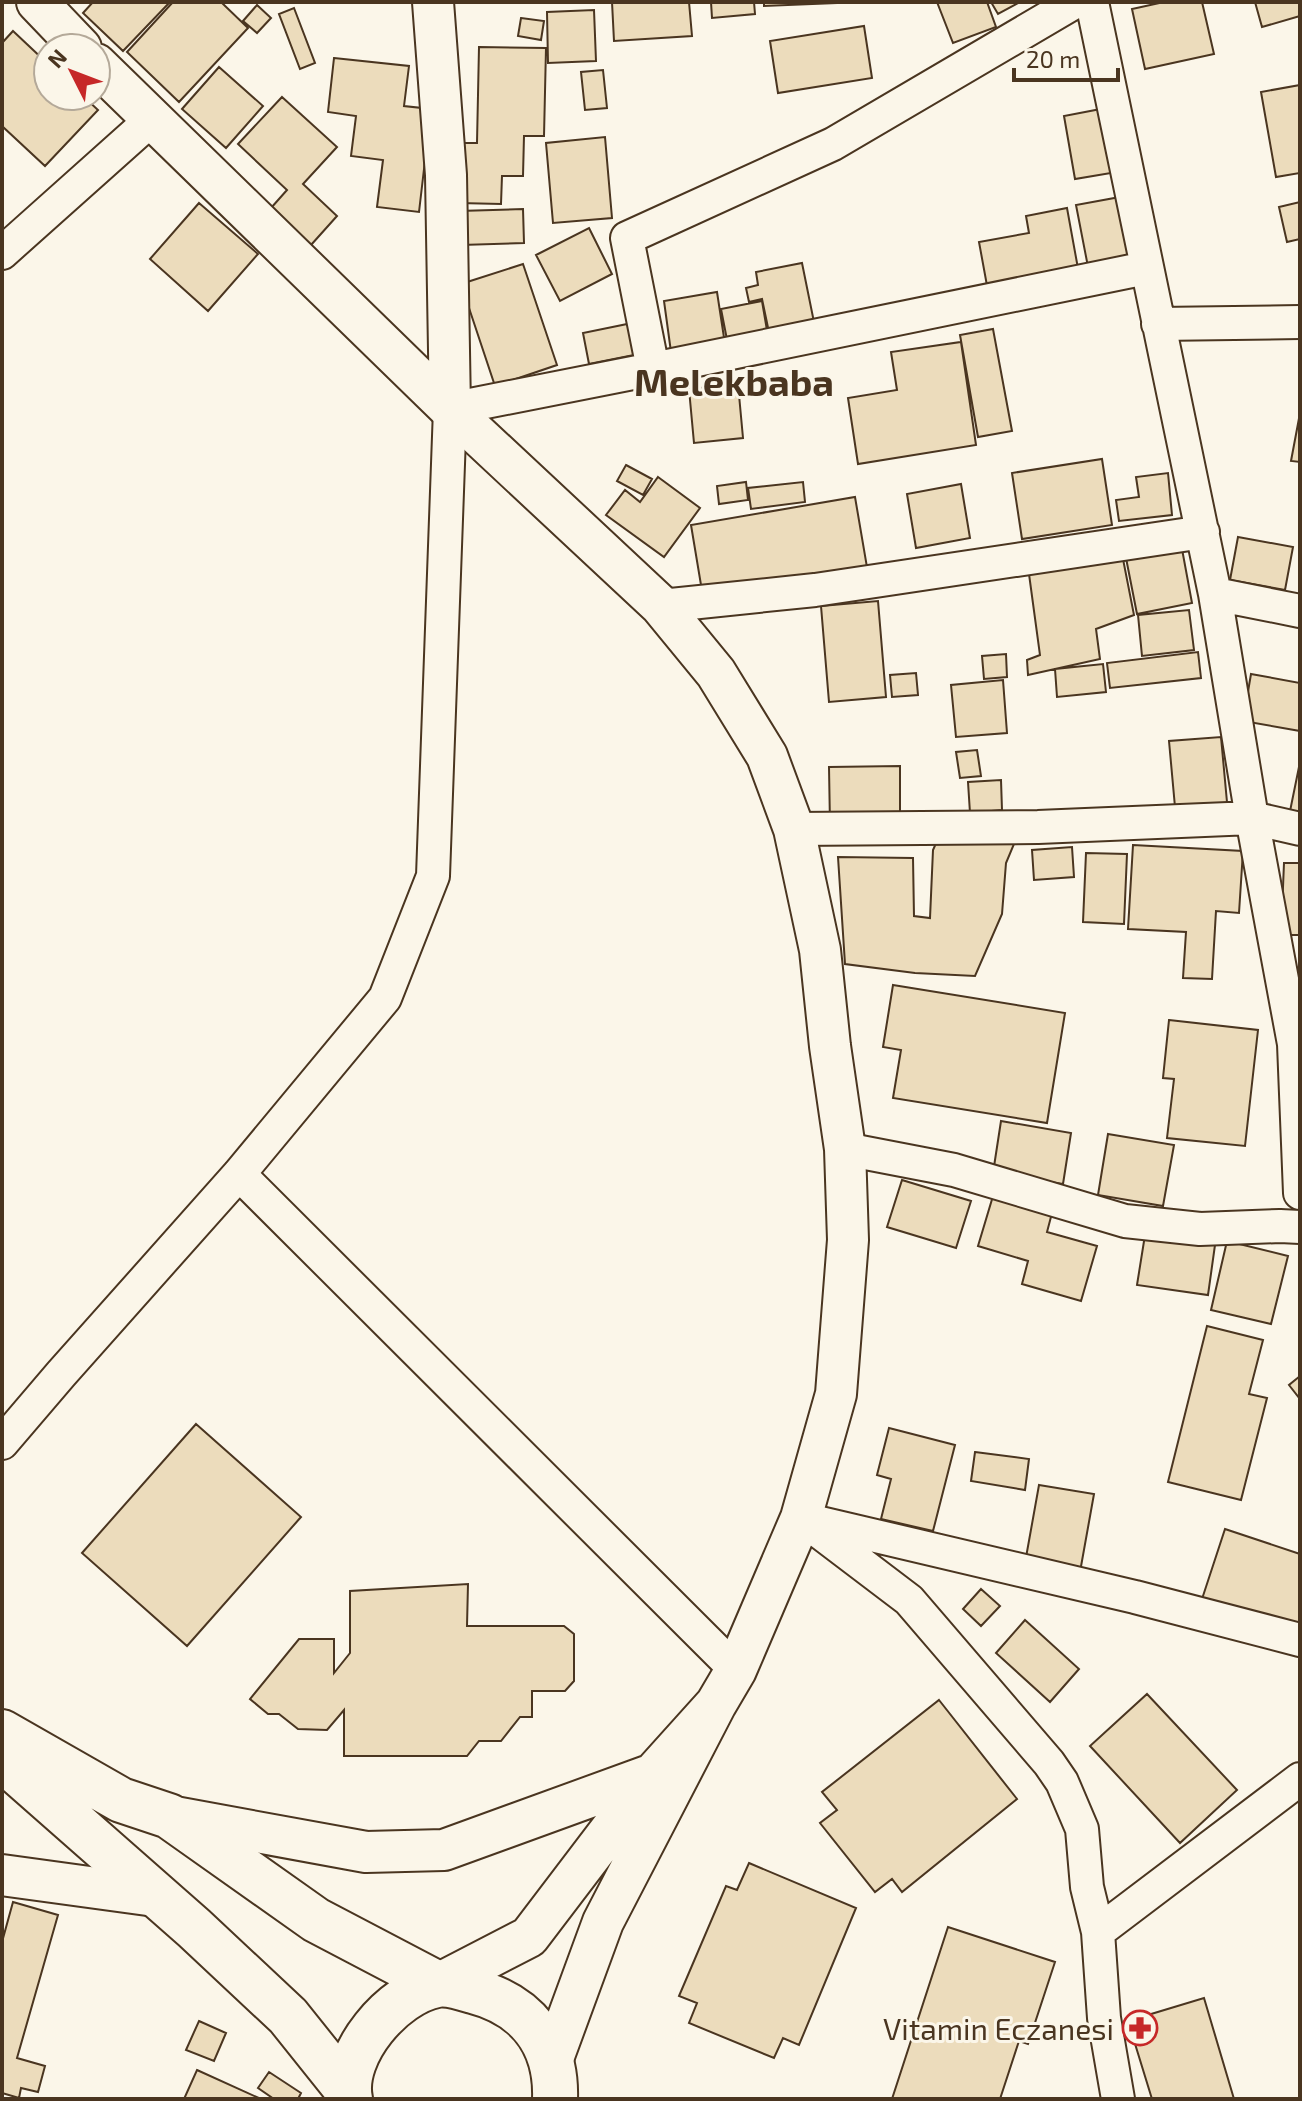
<svg xmlns="http://www.w3.org/2000/svg" width="1302" height="2101" viewBox="0 0 1302 2101" font-family="'Exo 2',sans-serif">
	<style>
		.building { fill: #ecdcbc; stroke: #4a3520; stroke-width: 2 }
		.lines { fill: none; stroke-linecap: round; stroke-linejoin: round }
		.minor-casing { stroke: #4a3520; stroke-width: 36 }
		.tertiary-casing { stroke: #4a3520; stroke-width: 44 }
		.secondary-casing { stroke: #4a3520; stroke-width: 48 }
		.minor { stroke: #fbf6e9; stroke-width: 32 }
		.tertiary { stroke: #fbf6e9; stroke-width: 40 }
		.secondary { stroke: #fbf6e9; stroke-width: 44 }
		.labels { text-anchor: middle; dominant-baseline: central; stroke-width: 6; stroke-linejoin: round; paint-order: stroke }
		.poi-label { font-size: 30px; fill: #4a3520; stroke: #fbf6e9; text-anchor: end }
		.district-label { font-size: 38px; font-weight: bold; fill: #4a3520; stroke: #fbf6e9 }
	</style>
	<rect width="100%" height="100%" fill="#fbf6e9"/>
	<path class="building" d="M93 2H170L123 51 83 13Z
		M173 2H221L248 28 179 102 127 52Z
		M612 2H689L692 36 614 41Z
		M711 2H754L755 14 712 18Z
		M764 2H862L764 6Z
		M937 2H987L996 27 953 43Z
		M991 2H1020L998 14Z
		M1164 2H1202L1214 54 1145 69 1132 9Z
		M1255 2H1300V16L1262 27Z
		M257 5 271 18 257 33 243 21Z
		M294 8 315 63 300 69 279 14Z
		M594 10 596 61 548 63 547 12Z
		M521 18 544 21 541 40 518 36Z
		M864 26 872 78 778 93 770 41Z
		M13 31 48 64V96H83L98 110 45 166 2 126V43Z
		M479 47 546 48 544 136H524L523 176H502L501 204 459 203 460 143H477Z
		M334 58 409 66 404 106 431 109 419 212 377 207 383 160 351 156 356 116 328 112Z
		M219 67 263 106 226 148 182 109Z
		M603 70 607 108 585 110 581 72Z
		M1300 85V173L1276 177 1261 92Z
		M282 97 337 147 303 184 337 216 311 245 271 208 287 190 238 144Z
		M1106 108 1117 172 1075 179 1064 116Z
		M605 137 612 218 553 223 546 143Z
		M1120 197 1133 263 1089 272 1076 205Z
		M1300 202V239L1287 242 1279 207Z
		M199 203 258 254 208 311 150 259Z
		M1067 208 1079 274 988 291 979 242 1029 233 1026 216Z
		M523 209 524 243 461 245 459 211Z
		M589 228 612 274 560 301 536 255Z
		M802 263 816 332 771 342 762 299 749 302 746 288 758 285 756 272Z
		M523 264 557 365 495 386 461 284Z
		M717 292 725 344 671 352 664 301Z
		M762 301 769 342 729 350 721 309Z
		M637 322 644 353 589 364 583 333Z
		M993 329 1012 431 978 437 960 335Z
		M961 342 976 445 858 464 848 398 897 390 891 352Z
		M738 384 743 438 694 443 689 389Z
		M1300 413V462L1291 461Z
		M1102 459 1112 525 1022 539 1012 473Z
		M626 465 652 479 643 495 617 481Z
		M1168 473 1172 515 1119 521 1116 500 1139 497 1136 477Z
		M658 477 700 508 664 557 606 515 625 490 640 502Z
		M746 482 748 500 719 504 717 486Z
		M803 482 805 502 751 509 748 488Z
		M961 484 970 538 916 548 907 494Z
		M855 497 868 573 702 591 691 525Z
		M1238 537 1293 547 1285 590 1230 580Z
		M1182 549 1192 603 1137 614 1126 558Z
		M1123 559 1134 615 1096 629 1100 659 1028 675 1027 660 1040 655 1029 574Z
		M878 601 886 697 829 702 821 606Z
		M1189 610 1194 650 1142 656 1138 615Z
		M1198 652 1201 678 1110 688 1107 663Z
		M1006 654 1007 677 984 679 982 656Z
		M1103 664 1106 692 1057 697 1055 669Z
		M916 673 918 695 892 697 890 675Z
		M1251 674 1300 683V731L1243 721Z
		M1003 680 1007 733 956 737 951 685Z
		M1221 737 1228 813 1176 818 1169 741Z
		M977 750 981 776 960 778 956 752Z
		M1300 762V824L1288 821Z
		M900 766V824L830 825 829 767Z
		M1001 780 1002 810 970 813 968 782Z
		M937 841 1014 844 1006 863 1002 914 975 976 915 973 845 964 838 857 913 858 914 916 930 918 933 850Z
		M1133 845 1243 851 1239 913 1216 911 1212 979 1183 978 1186 932 1128 929Z
		M1072 847 1074 877 1034 880 1032 850Z
		M1086 853 1127 854 1124 924 1083 922Z
		M1284 863H1300V935H1281Z
		M893 985 1065 1013 1047 1123 893 1098 901 1050 883 1047Z
		M1169 1020 1258 1030 1245 1146 1167 1138 1174 1079 1163 1078Z
		M1001 1121 1071 1133 1063 1184 993 1173Z
		M1108 1134 1174 1145 1163 1206 1098 1195Z
		M902 1180 971 1201 956 1248 887 1227Z
		M993 1196 1052 1213 1047 1232 1097 1246 1081 1301 1022 1284 1028 1261 978 1246Z
		M1145 1235 1215 1245 1208 1295 1137 1285Z
		M1227 1241 1288 1256 1271 1324 1211 1310Z
		M1207 1326 1263 1340 1249 1394 1267 1398 1241 1500 1168 1482Z
		M1300 1376V1399L1289 1385Z
		M196 1424 301 1517 187 1646 82 1553Z
		M889 1428 955 1445 933 1531 881 1519 891 1479 877 1475Z
		M975 1452 1029 1459 1025 1490 971 1481Z
		M1039 1485 1094 1494 1080 1572 1025 1563Z
		M1225 1529 1300 1554V1632L1202 1599Z
		M468 1584 467 1626H564L574 1634V1681L565 1691H532V1717H520L501 1741H479L467 1756H344V1710L327 1730 298 1729 279 1714H268L250 1699 299 1639H334V1673L350 1653V1591Z
		M981 1589 1000 1606 981 1626 963 1609Z
		M1025 1620 1079 1669 1050 1702 996 1653Z
		M1147 1694 1237 1790 1180 1843 1090 1746Z
		M939 1700 1017 1799 902 1892 892 1879 875 1892 820 1823 837 1810 822 1792Z
		M749 1863 856 1908 799 2045 783 2038 774 2058 689 2023 697 2003 679 1996 726 1886 737 1890Z
		M13 1902 58 1915 17 2058 45 2066 38 2092 21 2088 19 2098 2 2093V1942Z
		M948 1927 1055 1962 1028 2044 1019 2041 1000 2099H892Z
		M1204 1998 1234 2099H1152L1128 2021Z
		M199 2021 226 2033 214 2061 186 2050Z
		M197 2070 261 2099H184Z
		M269 2072 301 2093 298 2099H274L258 2088Z"/>
	<g class="lines">
		<g class="minor-casing">
			<path id="minor" d="M1092 2 1215 594 1252 818 1294 1044 1300 1045
				M2 253 152 119
				M1158 324 1300 322
				M653 369 627 238 833 144 1075 2
				M1215 594 1300 611
				M661 606 815 590 1203 532
				M794 829 1038 827 1252 818 1300 829
				M1294 1044 1300 1193
				M845 1149 954 1170 1125 1221 1200 1229 1280 1226 1300 1227
				M239 1174 736 1670
				M2 1443 61 1374 239 1174 385 998 433 876 450 409 653 369 1146 268
				M801 1518 909 1600 1049 1763 1062 1782 1082 1829 1087 1887 1098 1932 1104 2018 1118 2099
				M812 1521 1135 1597 1300 1640
				M1098 1932 1300 1779"/>
		</g>
		<g class="tertiary-casing">
			<path id="tertiary" d="M37 2 81 48
				M433 2 446 175 450 409
				M96 64 450 409 661 606 716 673 767 756 794 829 820 950 830 1046 845 1149 848 1240 836 1394 801 1518 736 1670 716 1704
				M169 1816 366 1852 444 1850 653 1774
				M2 1875 155 1896
				M438 1984 529 1937 653 1774 716 1704 603 1922 552 2061"/>
		</g>
		<g class="secondary-casing">
			<path id="secondary" d="M2 1732 121 1800 169 1816 316 1920 438 1984
				M2 1759 194 1928 288 2016 348 2091
				M350 2099C341 2054 393 1993 437 1985 447 1983 463 1988 473 1991 527 2005 557 2043 555 2099"/>
		</g>
		<use href="#minor" class="minor"/>
		<use href="#tertiary" class="tertiary"/>
		<use href="#secondary" class="secondary"/>
	</g>
	<defs>
		<g id="pharmacy-ring" transform="scale(1.8)"><circle r="9.5" fill="#fbf6e9" stroke="#c62828" stroke-width="1.5"/><path d="M-2-6h4v4h4v4h-4v4h-4v-4h-4v-4h4Z" fill="#c62828"/></g>
	</defs>
	<g fill-rule="evenodd">
		<use href="#pharmacy-ring" x="1140" y="2028"/>
	</g>
	<g class="labels">
		<g class="poi-label">
			<text x="1114" y="2028">Vitamin Eczanesi</text>
		</g>
		<g class="district-label">
			<text x="734" y="381">Melekbaba</text>
		</g>
	</g>
	<rect width="1302" height="2101" fill="none" stroke="#4a3520" stroke-width="8"/>
	<g transform="translate(72 72) rotate(312)"><circle r="38" fill="#fbf6e9" stroke="#b4a999" stroke-width="2"/>
	<path d="M0-6L14 30L0 20L-14 30Z" fill="#c62828"/>
	<text y="-12" font-size="22" font-weight="bold" text-anchor="middle" fill="#4a3520">N</text>
	</g>
	<path d="M1014 68v12h104v-12" fill="none" stroke="#4a3520" stroke-width="4"/>
	<text x="1026" y="68" font-size="24" fill="#4a3520" stroke="#fbf6e9" stroke-width="6" paint-order="stroke">20 m</text>
</svg>
